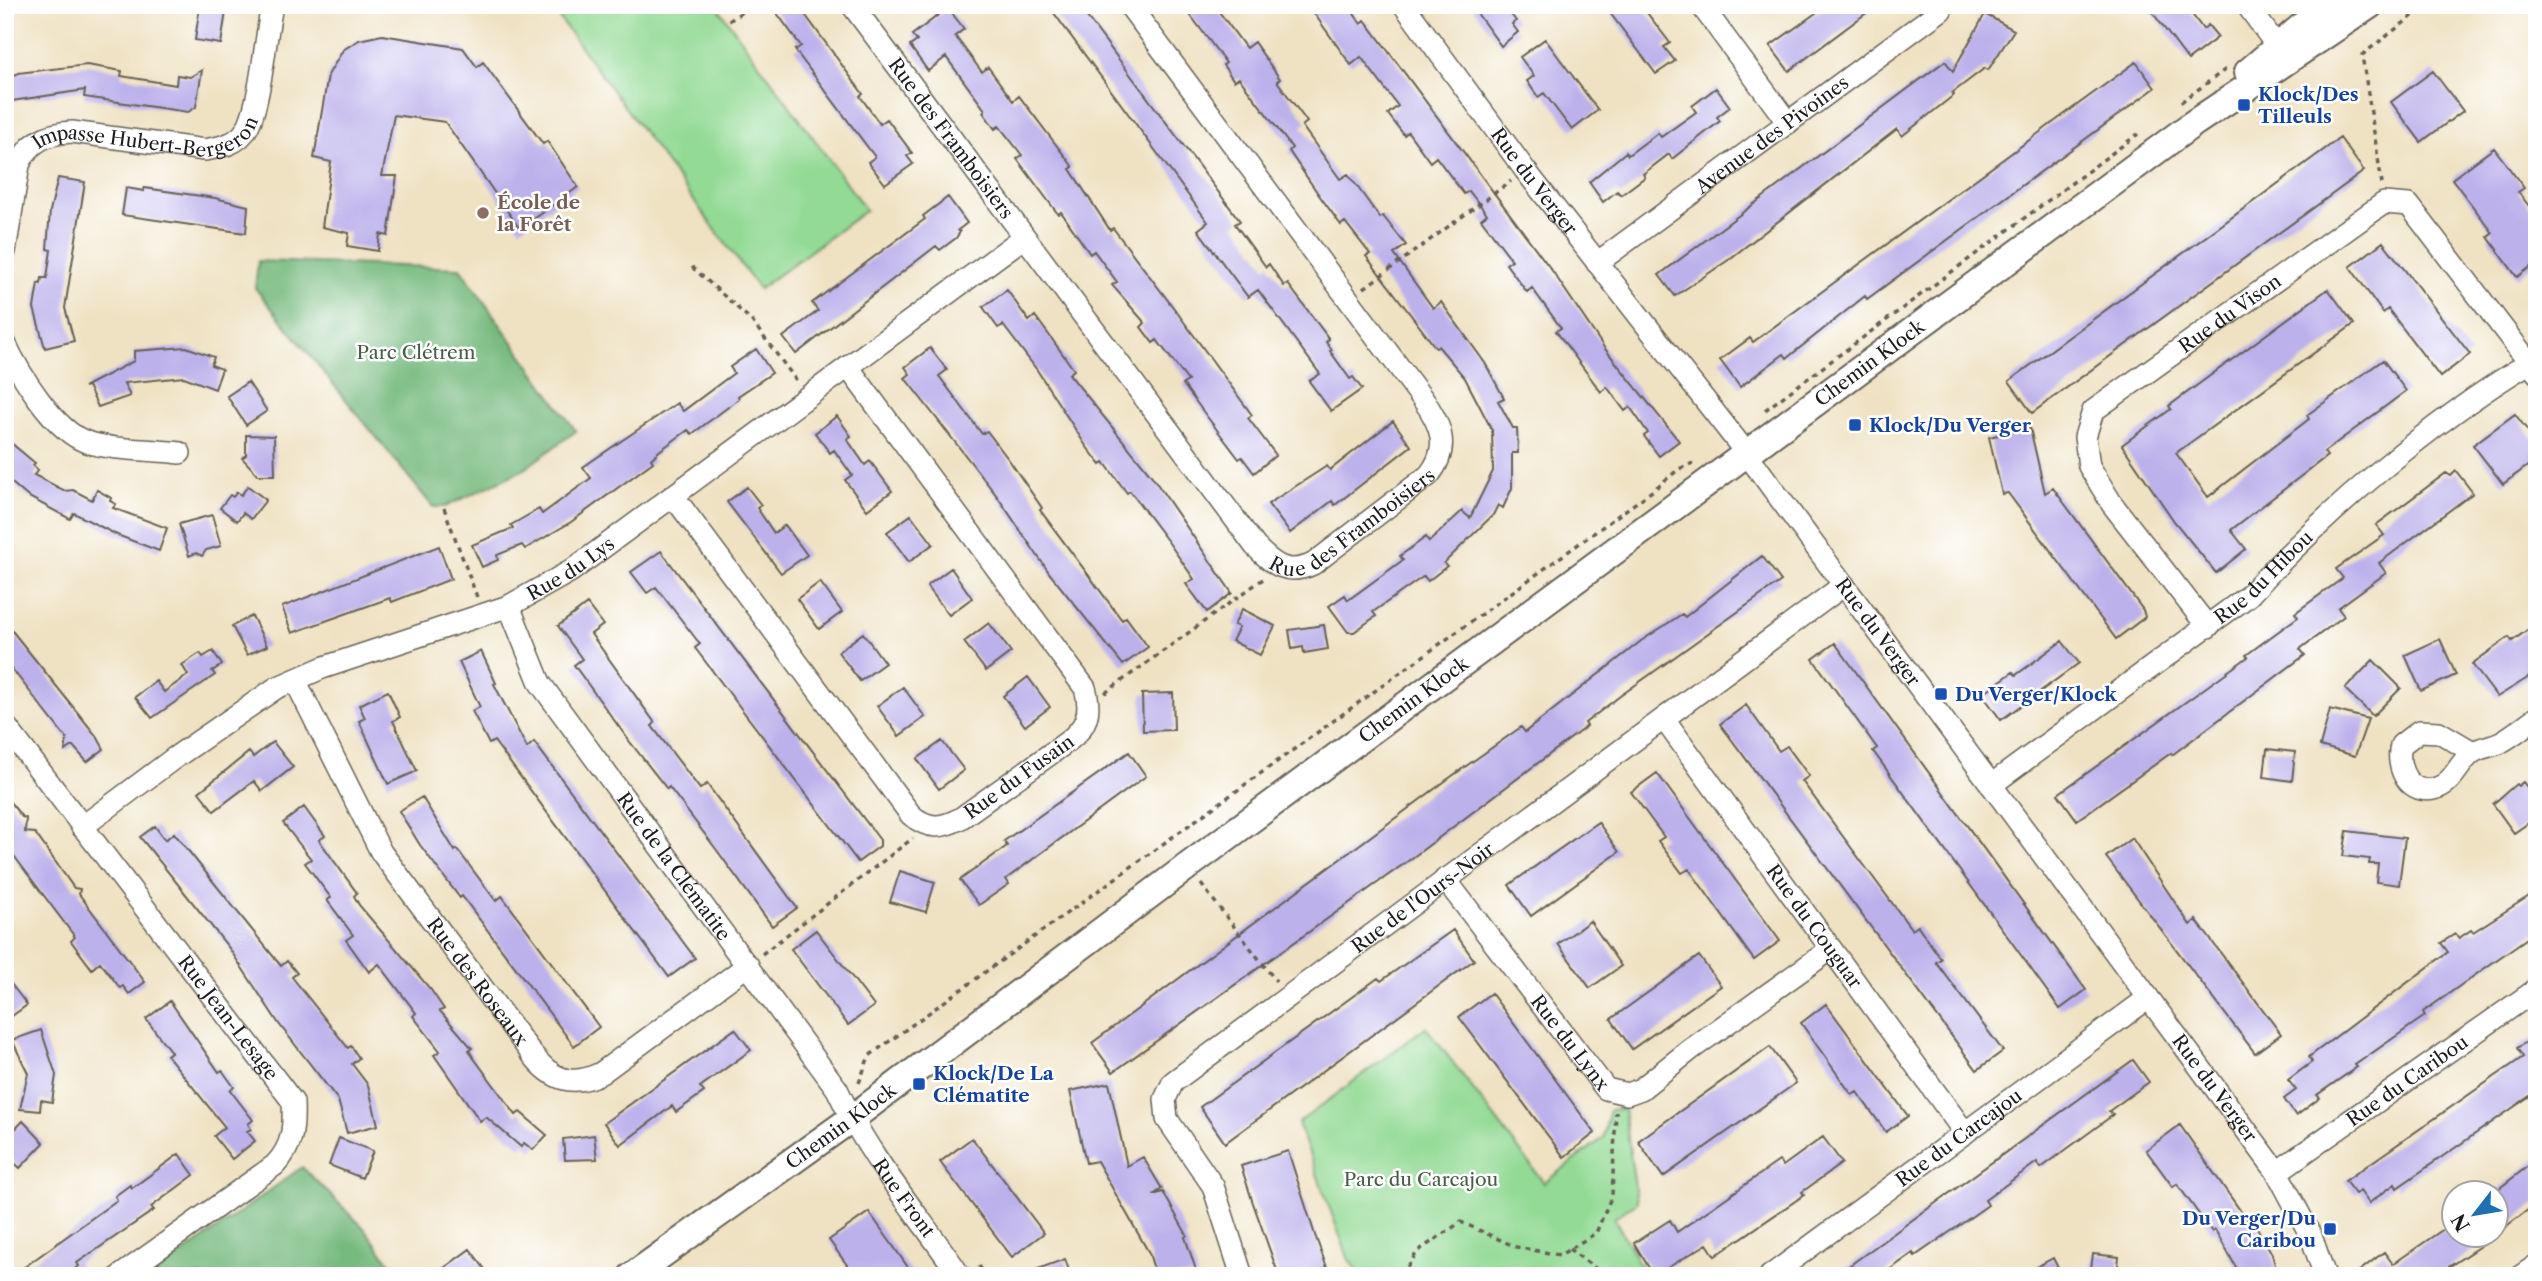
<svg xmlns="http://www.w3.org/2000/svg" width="2542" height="1281" viewBox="0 0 2542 1281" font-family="'Libre Caslon Text',serif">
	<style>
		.green { fill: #93da94; stroke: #587b58; stroke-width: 2 }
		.forest { fill: #76ba7e; stroke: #496b4d; stroke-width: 2 }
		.building { fill: #bcb1eb }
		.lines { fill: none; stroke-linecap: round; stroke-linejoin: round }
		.minor-casing { stroke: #666156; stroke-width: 24 }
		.major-casing { stroke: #666156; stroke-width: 30 }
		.path { stroke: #666156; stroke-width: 3.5; stroke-dasharray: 5 5; stroke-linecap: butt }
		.minor { stroke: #fff; stroke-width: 21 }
		.major { stroke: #fff; stroke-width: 26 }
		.transit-dot { fill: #1a4fb4; stroke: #fff; stroke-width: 2.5 }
		.education-dot { fill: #8d6e63; stroke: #fff; stroke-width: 2.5 }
		.labels { text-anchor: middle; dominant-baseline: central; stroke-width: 5; stroke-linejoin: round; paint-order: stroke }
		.transit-label { font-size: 19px; font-weight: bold; fill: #164399; stroke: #fff; text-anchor: start }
		.street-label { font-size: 19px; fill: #1c1c1c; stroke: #fff }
		.education-label { font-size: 19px; font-weight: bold; fill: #785e54; stroke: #fff; text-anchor: start }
		.park-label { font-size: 19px; fill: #465e46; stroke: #fff }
	</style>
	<rect width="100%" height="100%" fill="#fff"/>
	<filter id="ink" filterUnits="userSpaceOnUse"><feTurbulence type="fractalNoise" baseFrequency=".0143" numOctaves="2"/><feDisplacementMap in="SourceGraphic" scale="14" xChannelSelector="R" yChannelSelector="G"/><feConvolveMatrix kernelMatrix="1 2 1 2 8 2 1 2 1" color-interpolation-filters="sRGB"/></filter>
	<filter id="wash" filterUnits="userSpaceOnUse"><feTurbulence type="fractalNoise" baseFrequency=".00686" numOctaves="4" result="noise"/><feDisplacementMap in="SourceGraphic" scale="28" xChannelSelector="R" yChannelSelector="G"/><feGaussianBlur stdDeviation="1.57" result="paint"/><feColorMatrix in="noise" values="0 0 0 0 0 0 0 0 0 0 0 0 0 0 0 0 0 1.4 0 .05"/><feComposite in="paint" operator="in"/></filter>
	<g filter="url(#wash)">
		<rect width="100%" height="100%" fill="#efe2c3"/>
		<path class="green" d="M561 5H716L866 210 759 289 554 11Z
			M1426 1027 1544 1183 1603 1138 1610 1110 1624 1109 1637 1202 1614 1218 1646 1276H1361L1349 1260 1298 1123Z"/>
		<path class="forest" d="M258 261 460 268 576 431 523 470 445 507H433L255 288Z
			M302 1167 364 1228 400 1276H152Z"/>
		<g id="blocks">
			<path class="building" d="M200 5H227L221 44 195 40Z
				M771 5H798L863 94 860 96 880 124 887 119 912 153 907 156 913 164 885 184 868 162 875 157 795 50 801 46Z
				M1048 5H1078L1240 221 1235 224 1266 267 1269 264 1284 286 1288 284 1329 339 1326 342 1332 350 1330 351 1350 379 1353 377 1362 389 1331 411 1309 381 1320 374 1258 290 1248 297 1198 230 1208 222Z
				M1197 5H1214L1246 48 1254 42 1280 79 1277 81 1307 122 1302 126 1340 179 1348 174 1380 218 1383 216 1406 245 1394 254 1433 308 1441 302 1485 363 1504 398 1498 401 1513 428H1517L1518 453H1512V488L1503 508 1498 505 1493 515 1444 563 1447 566 1428 581 1424 576 1373 612 1376 616 1354 632H1348L1329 606 1345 595 1348 600 1403 560 1400 556 1426 537 1429 542 1462 511 1470 518 1493 471 1492 430 1465 378 1438 346 1436 348 1366 256 1370 254 1345 222 1341 225 1319 195 1289 151 1292 148 1239 78 1234 81 1223 65 1226 63 1188 12Z
				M1308 5H1348L1361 24 1365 20 1553 272 1605 349 1679 441 1659 456 1644 436 1648 433 1630 407 1625 411 1607 387 1601 392 1556 331 1561 328 1532 288 1527 292 1506 264 1512 260 1481 219 1487 214 1469 191 1464 194 1436 157 1430 162 1408 132 1404 135 1388 114 1398 106 1361 57 1351 65Z
				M1471 5H1504L1516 21 1512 24 1518 32 1501 46Z
				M1604 5H1641L1670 43 1664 47 1675 61 1656 74Z
				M1827 5H1877L1789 71 1770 46Z
				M2147 5H2185L2203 29 2208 25 2218 37 2188 60Z
				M948 8 964 29 955 36 982 72 988 67 1013 101 1019 96 1073 167 1070 169 1110 230 1113 228 1176 311 1252 415 1248 418 1276 455 1254 473 1242 457 1239 459 1202 410 1183 384 1188 381 1157 340 1153 343 1141 327 1145 323 1112 285 1117 282 1094 251 1090 254 1061 212 1058 214 1017 159 1022 155 999 126 995 129 983 112 985 110 946 57 928 71 910 46 917 41 912 35Z
				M1985 14 2014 30 1988 70 1985 68 1952 93 1954 95 1902 136 1897 129 1727 261 1675 296 1659 275 1945 61 1953 71Z
				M382 35 463 48 477 67 483 62 543 144 547 141 578 187 520 229 445 122 394 115 382 176H397L388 236 380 234 378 251 347 246 349 233 322 227 331 162 314 158 328 75 343 50 359 40Z
				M1545 39 1598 110 1572 130 1544 93 1538 97 1527 81 1534 76 1520 57Z
				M2136 62 2155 88 1867 299 1865 296 1787 358 1784 354 1740 387 1720 360 1750 338 1753 342Z
				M87 65 122 71 121 76 176 85 177 75 190 77 202 70 196 107 188 112 139 105 84 97 85 90 5 102V80L18 73Z
				M2433 71 2463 111 2421 142 2391 102Z
				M1716 88 1730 107 1717 117 1720 121 1672 159 1669 154 1643 174 1645 177 1621 195 1617 191 1603 202 1589 182 1626 152 1628 155 1658 133 1661 137 1696 112 1692 106Z
				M2340 138 2364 171 2032 413 2009 381Z
				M2494 148 2524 188 2518 192 2537 216V262L2517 277 2488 237 2493 233 2452 179Z
				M58 178 85 182 65 308 74 341 45 348 34 308 38 283 41 284 42 278H47L51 250 47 249 50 211Z
				M126 188 144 191V188L215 198 248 206 246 233 122 215Z
				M948 197 967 223 958 230 960 232 956 238 940 250 936 246 796 354 783 337 818 311 812 303 925 219 923 216Z
				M2383 242 2470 354 2440 377 2388 309 2383 313 2350 267Z
				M2328 289 2354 324 2176 453 2208 497 2309 419 2307 415 2383 360 2406 391 2324 452 2327 456 2231 530 2246 549 2216 573 2174 521 2122 445 2171 409 2169 406Z
				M1007 290 1029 321 1035 316 1049 335 1074 370 1069 374 1151 475 1232 593 1207 612 1186 584 1194 579 1169 543 1130 491 1127 493 1104 462 1101 465 1086 446 1037 370 1003 325 998 328 983 307Z
				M186 347 214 357 211 365 222 369 215 389 184 377 124 383 130 396 98 407 88 386 84 387 134 361V351Z
				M930 348 947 370 939 376 982 434 987 431 1009 460 1042 508 1040 510 1122 620 1126 617 1148 647 1123 665 1050 574 997 496 905 378 910 374 905 367Z
				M756 349 772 373 738 396 739 399 692 434 688 430 658 452 651 459 653 462 571 522 525 549 522 545 497 555 498 560 482 567 472 545 513 528 511 525 539 509 542 514 591 478 583 467 677 403 683 411 734 373 730 367Z
				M248 382 267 411 246 425 227 396Z
				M2515 414 2537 443V459L2503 484 2473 445Z
				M837 416 851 436 847 439 865 465 870 461 892 491 867 510 845 480 852 475 834 450 830 453 815 433Z
				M1393 421 1411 446 1335 505 1332 501 1290 533 1268 504 1327 466 1330 470Z
				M2030 428 2045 493 2053 488 2143 610 2145 617 2116 639 2008 493 2002 494 1989 437Z
				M246 435 274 436 275 475H258L242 458 246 455Z
				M5 438 35 463 33 465 38 470 34 475 65 491 73 490 92 500 97 490 111 498 110 501 116 504 113 508 167 528 159 551 117 535 74 513 70 519 27 496 5 477Z
				M2456 471 2473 493 2379 563 2386 573 2338 608 2344 616 2300 649 2305 655 2172 755 2171 753 2077 820 2058 794 2248 657 2246 655 2298 617 2295 613 2343 578 2336 569 2384 535 2376 525 2446 473 2451 476Z
				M248 486 266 500 251 519 243 513 237 521 220 508 230 495 233 497 237 492 241 495Z
				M747 487 761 505 757 508 774 533 785 525 807 555 781 573 727 502Z
				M212 515 221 546 206 550 202 556 196 553 189 556 179 524Z
				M911 515 933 544 909 562 887 532Z
				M439 546 451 579 392 602 390 598 292 633 282 607Z
				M661 551 880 840V846L858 862 695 648 700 644 656 587 647 593 631 572Z
				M1762 556 1781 581 1620 696 1585 723 1587 726 1408 861 1113 1072 1092 1043 1448 779 1521 727 1525 732 1641 641 1682 614 1685 617Z
				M951 568 972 598 949 615 927 586Z
				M820 582 842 612 819 629 797 599Z
				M587 604 603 625 591 634 655 723 652 726 700 789 707 784 797 908 772 926 716 849 669 787 667 789 630 742 574 665 582 659 558 626Z
				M1242 609 1275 626 1260 655 1232 641 1239 627 1234 625Z
				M252 616 267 646 247 655 232 626Z
				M5 622 98 738 104 749 87 762 73 746 65 751 67 739 5 660Z
				M989 623 1011 652 986 671 964 642Z
				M2537 623V668L2526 679 2497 697 2472 664 2509 637 2512 641Z
				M1324 625 1328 649 1304 653 1303 647 1292 649 1289 630Z
				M863 633 885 663 860 681 838 652Z
				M2440 639 2456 675 2421 691 2405 655Z
				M2062 641 2079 663 2001 720 1982 694 2013 672 2016 675Z
				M1835 643 2086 990 2060 1009 1873 751 1877 748 1813 659Z
				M213 651 222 665 212 671 215 675 152 718 135 697 156 681 164 692 188 675 182 665 200 653 203 657Z
				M481 651 496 683 494 684 527 748 534 742 695 958 669 977 494 741 489 744 472 711 480 707 459 662Z
				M2373 660 2401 688 2373 716 2345 689Z
				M1028 677 1050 707 1025 726 1003 696Z
				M903 687 925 717 899 736 877 706Z
				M388 691 400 717 393 721 417 771 388 784 359 721 365 718 359 705Z
				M1173 693 1174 730 1143 731 1142 694Z
				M1746 705 1779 751 1787 746 1809 776 1802 781 1912 930 1918 926 1941 959 1936 962 2003 1051 1977 1070 1720 724Z
				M2330 709 2368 719 2355 756 2320 746Z
				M942 741 964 770 939 789 917 759Z
				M273 742 293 767 262 791 254 781 214 811 199 792 249 752 253 757Z
				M2267 749 2295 752 2292 781 2264 777Z
				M1129 752 1146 776 1006 879 1009 884 979 905 960 880 1007 846 1004 841Z
				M1657 773 1780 941 1754 960 1689 869 1682 873 1658 841 1664 837 1631 792Z
				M2523 782 2537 800V817L2514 833 2493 804 2516 784 2518 786Z
				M5 796 22 817 26 818 25 832 35 833 74 888 80 889 79 894 145 982 129 994 123 986 120 988 100 962 92 969 71 941 75 937 5 844Z
				M422 797 455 851 457 849 496 901 502 896 599 1027 574 1046 462 896 460 898 420 845 399 811Z
				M304 807 325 836 319 840 357 893 354 896 359 905 431 990 444 1009 440 1011 472 1048 469 1050 473 1057 516 1115 520 1112 547 1135 533 1150 524 1143 521 1147 486 1117 480 1121 434 1055 440 1051 413 1016 416 1013 379 964 369 972 346 940 353 935 327 900 331 898 305 863 311 859 283 823Z
				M1598 822 1619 852 1531 916 1509 885Z
				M155 826 165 840 174 833 281 966 287 961 297 973 292 977 348 1048 351 1046 359 1058 352 1064 368 1085 378 1125 347 1133 338 1100 279 1024 229 948 140 837Z
				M2347 831 2405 838 2399 885 2376 882 2378 864H2369L2370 859 2343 856Z
				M2132 838 2190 925 2196 920 2281 1034 2255 1053 2106 857Z
				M900 871 935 882 926 912 890 902Z
				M2537 891V931L2423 1012 2425 1016 2355 1065 2357 1067 2317 1095 2320 1098 2296 1116 2284 1099 2296 1090 2288 1080 2312 1062 2309 1057 2448 952 2441 943 2455 934 2459 938 2471 930 2473 932Z
				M1590 921 1621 966 1590 988 1558 944Z
				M816 930 874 1006 848 1025 791 949Z
				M1453 930 1474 960 1225 1143 1200 1107 1378 978 1381 981Z
				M1699 956 1721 986 1632 1049 1611 1019Z
				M5 976 27 1005 5 1021Z
				M1491 993 1595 1133 1564 1157 1459 1017Z
				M170 1001 219 1072 222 1070 234 1087 230 1090 253 1120 248 1124 251 1129 247 1131 255 1141 232 1159 214 1136 225 1127 167 1055 171 1052 146 1019Z
				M1826 1004 1908 1116 1886 1132 1857 1092 1852 1095 1801 1023Z
				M735 1029 751 1050 700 1087 704 1092 676 1112 672 1106 620 1145 604 1123Z
				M41 1030 56 1075 52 1102 41 1100 40 1111 20 1109 28 1073 12 1040Z
				M2531 1039 2537 1047V1091L2397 1188 2395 1184 2369 1203 2360 1191 2355 1194 2345 1181 2523 1057 2517 1048Z
				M1770 1047 1796 1083 1663 1177 1638 1141Z
				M2133 1060 2149 1082 2109 1111 2113 1115 2056 1157 2041 1168 2037 1162 1985 1200 1988 1205 1957 1227 1915 1256 1913 1253 1881 1276H1835Z
				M1109 1083 1127 1166 1143 1157 1162 1189 1153 1195 1163 1192 1187 1235 1185 1237 1198 1276H1156L1149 1253 1097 1161 1086 1163 1070 1091Z
				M23 1121 44 1143 20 1168 5 1154V1140Z
				M2180 1125 2247 1220 2251 1217 2272 1254 2278 1276H2241L2215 1230 2212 1232 2177 1184 2173 1187 2146 1150Z
				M594 1135 597 1159 565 1160 563 1139Z
				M1823 1137 1842 1163 1802 1192 1804 1195 1715 1256 1707 1244 1654 1276 1634 1243 1670 1220 1677 1232 1779 1161 1783 1166Z
				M339 1138 373 1151 362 1178 329 1165Z
				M972 1138 1044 1233 1012 1257 940 1162Z
				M1288 1151 1315 1235 1330 1276H1279L1253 1203 1241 1166Z
				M179 1154 194 1175 151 1207 154 1210 77 1263 79 1266 65 1276H12L117 1200 115 1196 130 1185 132 1188Z
				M2537 1159V1203L2496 1234V1194H2492Z
				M869 1212 896 1250 914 1276H855L829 1240Z
				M2454 1222V1236H2495L2435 1276H2353L2384 1252 2393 1264Z
				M470 1249 490 1276H433Z
				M2093 1254 2119 1257 2117 1276H2090Z
				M2053 1258 2062 1276H2019Z
				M1065 1259 1071 1276H1024V1274Z"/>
		</g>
	</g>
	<g filter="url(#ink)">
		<use href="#blocks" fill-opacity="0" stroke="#666156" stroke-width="2"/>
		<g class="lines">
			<g class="minor-casing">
				<g id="minor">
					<path id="s1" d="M852 5 1255 546C1273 565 1287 576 1313 564L1429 475C1451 448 1441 424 1422 398L1129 5"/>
					<path id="s2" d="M1404 5 1525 170 1747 454 2277 1172 2311 1236 2325 1276"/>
					<path d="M1701 5 1788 123"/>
					<path d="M2247 5 2287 60"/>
					<path id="s3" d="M5 251 19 165C29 141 48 133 72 132L205 150C221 147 239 144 247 128 260 106 266 34 272 5"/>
					<path id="s4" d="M1597 263 1941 10 1943 5"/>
					<path d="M5 343C19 373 55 432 87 442 115 451 150 449 180 453"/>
					<path id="s5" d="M674 497 911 815C928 829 941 829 961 818L1067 742C1087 727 1092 712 1085 688L848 367"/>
					<path id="s6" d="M509 606 540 683 837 1089C868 1156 918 1214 960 1276"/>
					<path id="s7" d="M2208 627 2112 504 2089 466 2085 437 2093 411 2384 203 2409 205 2537 373"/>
					<path id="s8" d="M295 680 381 852 532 1054C551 1079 571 1088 601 1073L748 965"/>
					<path id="s9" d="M1664 719 1965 1133"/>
					<path id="s10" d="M5 725 293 1102C294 1128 293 1146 275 1165L120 1276"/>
					<path d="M2473 752 2439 732 2419 731 2401 745C2395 768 2409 797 2437 788 2455 782 2460 759 2475 751 2483 747 2493 746 2501 742 2514 735 2525 725 2537 717"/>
					<path id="s11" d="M1991 785 2248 596C2327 511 2429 423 2529 363"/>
					<path id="s12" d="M82 827 173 759 276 688 322 668 509 606 571 571 1023 238"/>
					<path id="s13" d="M1445 879 1606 1089 1627 1094 1641 1089 1690 1050 1831 949"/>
					<path id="s14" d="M2277 1172 2537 989"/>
					<path id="s15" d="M1242 1276 1213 1186 1167 1119 1165 1099 1173 1082 1844 585"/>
					<path id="s16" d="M1770 1276 2147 999"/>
					<path d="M2521 1276 2537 1265"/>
				</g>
			</g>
			<g class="major-casing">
				<g id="major">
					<path d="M2248 72 2327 5"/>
					<path id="s17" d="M632 1276 851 1119 1188 866 2194 123 2370 5"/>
				</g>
			</g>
			<path class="path" d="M729 21 752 5
				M2181 102 2226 69
				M2382 184 2362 55 2427 5
				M692 267 751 320 796 380
				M1364 288 1511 181
				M1765 410 2138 134
				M444 508 477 597
				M1105 693 1263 579
				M1201 884 1276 981
				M762 954 913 838
				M859 1083 869 1056 1652 491 1679 469 1693 463
				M1569 1249 1606 1276
				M979 1266 986 1276
				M1404 1276V1272L1418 1251 1461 1222 1516 1247 1560 1255 1596 1233 1612 1195 1616 1112"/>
			<use href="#minor" class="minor"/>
			<use href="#major" class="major"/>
		</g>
	</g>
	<g class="transit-dot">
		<rect x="2237" y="98" width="14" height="14" rx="3.5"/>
		<rect x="1848" y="418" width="14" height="14" rx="3.5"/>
		<rect x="1934" y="687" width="14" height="14" rx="3.5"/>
		<rect x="912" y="1077" width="14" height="14" rx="3.5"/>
		<rect x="2323" y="1222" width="14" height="14" rx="3.5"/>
	</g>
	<circle class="education-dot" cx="483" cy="213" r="7"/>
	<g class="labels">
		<g class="transit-label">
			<text x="2258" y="94">Klock/Des<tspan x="2258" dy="22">Tilleuls</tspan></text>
			<text x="1869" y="425">Klock/Du Verger</text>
			<text x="1955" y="694">Du Verger/Klock</text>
			<text x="933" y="1073">Klock/De La<tspan x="933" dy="22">Clématite</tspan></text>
			<text x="2316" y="1218" text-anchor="end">Du Verger/Du<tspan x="2316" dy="22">Caribou</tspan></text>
		</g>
		<g class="street-label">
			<text stroke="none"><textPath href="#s3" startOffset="231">Impasse Hubert-Bergeron</textPath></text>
			<text stroke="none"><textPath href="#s4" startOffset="217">Avenue des Pivoines</textPath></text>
			<text stroke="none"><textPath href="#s1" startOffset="166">Rue des Framboisiers</textPath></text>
			<text stroke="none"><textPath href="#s2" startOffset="219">Rue du Verger</textPath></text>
			<text stroke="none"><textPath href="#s7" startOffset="425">Rue du Vison</textPath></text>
			<text stroke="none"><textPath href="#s17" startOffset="1538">Chemin Klock</textPath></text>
			<text stroke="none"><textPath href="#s1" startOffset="794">Rue des Framboisiers</textPath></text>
			<text stroke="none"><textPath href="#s12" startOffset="558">Rue du Lys</textPath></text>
			<text stroke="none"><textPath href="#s11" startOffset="343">Rue du Hibou</textPath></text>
			<text stroke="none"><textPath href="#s2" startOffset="786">Rue du Verger</textPath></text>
			<text stroke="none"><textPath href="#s17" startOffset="971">Chemin Klock</textPath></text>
			<text stroke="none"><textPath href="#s5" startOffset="522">Rue du Fusain</textPath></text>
			<text stroke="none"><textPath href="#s6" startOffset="310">Rue de la Clématite</textPath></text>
			<text stroke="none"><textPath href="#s15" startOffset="525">Rue de l'Ours-Noir</textPath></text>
			<text stroke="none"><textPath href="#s9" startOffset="256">Rue du Couguar</textPath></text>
			<text stroke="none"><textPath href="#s8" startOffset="354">Rue des Roseaux</textPath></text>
			<text stroke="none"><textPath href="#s10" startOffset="368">Rue Jean-Lesage</textPath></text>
			<text stroke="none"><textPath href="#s13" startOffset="206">Rue du Lynx</textPath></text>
			<text stroke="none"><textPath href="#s14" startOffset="159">Rue du Caribou</textPath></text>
			<text stroke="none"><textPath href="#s2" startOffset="1353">Rue du Verger</textPath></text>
			<text stroke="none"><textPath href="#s17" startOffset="257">Chemin Klock</textPath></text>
			<text stroke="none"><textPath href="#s16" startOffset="234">Rue du Carcajou</textPath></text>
			<text stroke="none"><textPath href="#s6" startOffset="714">Rue Front</textPath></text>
		</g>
		<g class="education-label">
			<text x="497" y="202">École de<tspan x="497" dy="22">la Forêt</tspan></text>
		</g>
		<g class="park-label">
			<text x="416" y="352">Parc Clétrem</text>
			<text x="1421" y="1179">Parc du Carcajou</text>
		</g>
	</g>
	<rect width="2542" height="1281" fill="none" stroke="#fff" stroke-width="28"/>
	<g transform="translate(2475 1214) rotate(239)"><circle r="33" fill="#ffffff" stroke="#a4a4a4" stroke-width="2"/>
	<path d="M0-5L12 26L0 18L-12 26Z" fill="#1f6fb2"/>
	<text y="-10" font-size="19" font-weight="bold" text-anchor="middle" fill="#1c1c1c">N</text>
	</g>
</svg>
